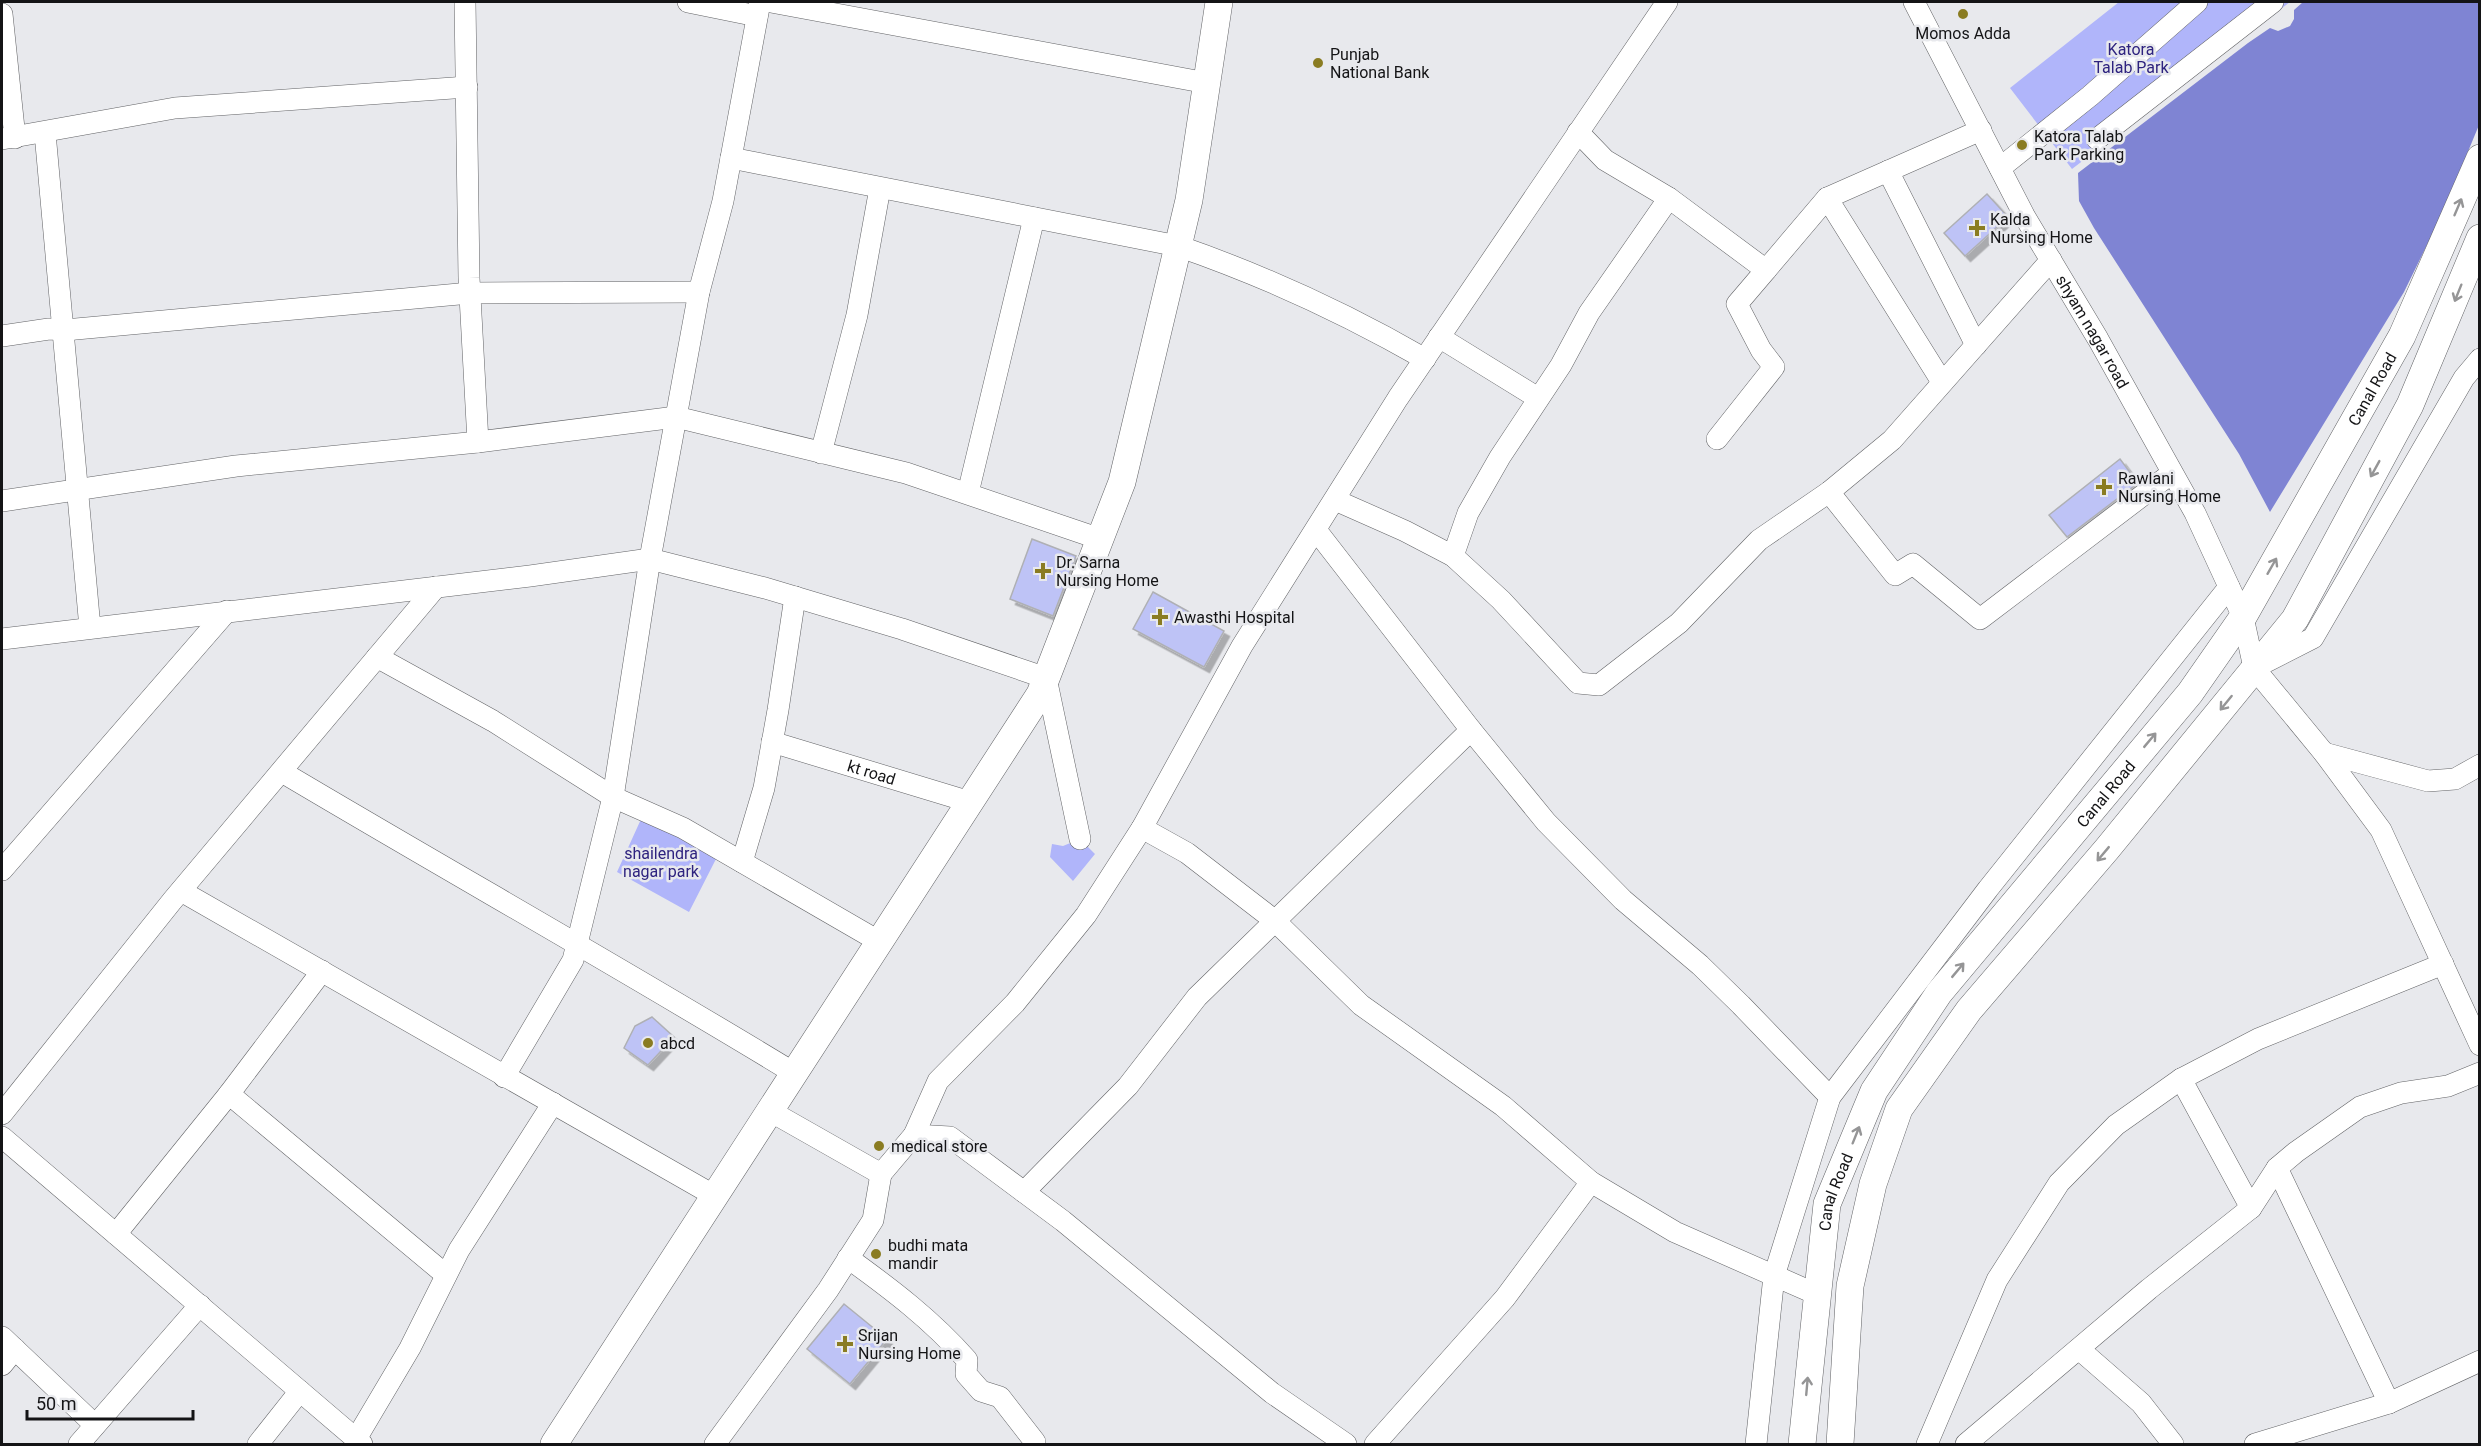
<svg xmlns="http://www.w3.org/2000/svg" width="2481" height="1446" viewBox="0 0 2481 1446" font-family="Roboto,sans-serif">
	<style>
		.green { fill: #b0b5fa }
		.water { fill: #7f84d3 }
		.building { fill: #bec3f6; stroke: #afb0b4; stroke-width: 1.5; filter: url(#shadow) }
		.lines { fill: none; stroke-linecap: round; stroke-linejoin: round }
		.minor-casing { stroke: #626366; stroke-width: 22 }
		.major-casing { stroke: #626366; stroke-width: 28 }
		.minor { stroke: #fff; stroke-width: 21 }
		.major { stroke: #fff; stroke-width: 27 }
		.oneway { stroke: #959596 }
		.poi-dot { fill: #8a7c22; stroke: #e8e9ed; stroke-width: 2 }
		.labels { text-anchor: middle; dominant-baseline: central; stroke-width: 5; stroke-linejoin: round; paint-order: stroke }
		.poi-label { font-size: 16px; fill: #141416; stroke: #e8e9ed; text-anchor: start }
		.park-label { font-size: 16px; fill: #2e237f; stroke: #e8e9ed }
		.street-label { font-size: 16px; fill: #141416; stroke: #e8e9ed }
	</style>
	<defs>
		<filter id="shadow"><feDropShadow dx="5.5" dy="5.5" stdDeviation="0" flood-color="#0004"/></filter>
	</defs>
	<rect width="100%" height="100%" fill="#e8e9ed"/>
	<path class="green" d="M2119 2H2290L2072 169 2010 88Z
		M642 817 716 859 689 912 617 872Z
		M1080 839 1095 854 1073 881 1050 857 1052 844 1063 846Z"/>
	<path class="water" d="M2303 2H2479V125L2443 212 2404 292 2270 512 2239 454 2094 228 2079 201 2078 173 2248 43 2270 28 2278 31 2290 26 2294 19V10Z"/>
	<path class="building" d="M1987 194 2008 217 1965 256 1944 233Z
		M2120 459 2138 483 2067 537 2049 515Z
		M1032 539 1076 556 1053 616 1010 599Z
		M1153 592 1224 631 1204 667 1133 629Z
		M652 1017 674 1037 648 1065 624 1048 635 1026Z
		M844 1304 887 1339 850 1384 807 1349Z"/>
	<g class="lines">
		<g class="minor-casing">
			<g id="minor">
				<path d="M465 2 469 278 478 442"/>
				<path d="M688 2 757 16"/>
				<path d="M771 2 1207 83"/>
				<path id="s1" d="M1914 2 2025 217 2098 339 2195 513 2243 617 2254 668 2324 753 2381 830 2480 1045"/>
				<path d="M2 14 15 138"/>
				<path d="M1578 132 1605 160 1669 198 1766 270 1737 304 1761 350 1774 367 1717 439"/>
				<path d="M45 133 90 628"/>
				<path d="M2 139 175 108 467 87"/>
				<path d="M2097 139 2273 2"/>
				<path d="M731 158 1178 246C1265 276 1345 313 1425 359"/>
				<path d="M2000 168 2090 96 2197 2"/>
				<path d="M1888 171 1976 345"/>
				<path d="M1827 198 1981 130"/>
				<path d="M1766 270 1827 198 1942 382"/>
				<path d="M2 336 49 329 65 330 470 293 699 292"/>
				<path d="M1439 337 1538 398"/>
				<path d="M821 453 857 315 880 188"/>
				<path d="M1829 492 1895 575 1913 564 1980 619 2172 473"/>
				<path d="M968 493 1034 218"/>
				<path d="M1335 500 1405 531 1453 556 1501 600 1578 683 1599 685 1679 623 1759 540 1829 492 1892 440 2051 260"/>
				<path d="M2 501 236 466 478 442 676 417 906 473 1100 539"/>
				<path d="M1316 530 1471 730 1546 822 1623 900 1700 965 1741 1005 1830 1097"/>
				<path d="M1453 556 1468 513 1500 457 1561 365 1589 313 1669 198"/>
				<path d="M2 639 530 576 650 559 765 588 902 629 1046 678 1080 839"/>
				<path d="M377 657 493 721 613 797 683 828 880 942"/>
				<path d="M2260 665 2313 638 2464 378 2480 359"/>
				<path id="s2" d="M772 742 970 802"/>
				<path d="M2324 753 2428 781 2455 779 2480 765"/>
				<path d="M282 772C452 873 625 970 794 1073"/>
				<path d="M1142 828 1187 853 1274 920 1361 1005 1503 1106 1591 1182 1675 1232 1816 1294"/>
				<path d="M742 862 764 788 778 710 795 597"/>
				<path d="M2 870 227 611"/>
				<path d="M181 891 715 1196"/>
				<path d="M504 1077 573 960 613 797 650 559 699 292 723 201 760 2"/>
				<path d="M2181 1079 2251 1208"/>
				<path d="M229 1094 446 1275"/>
				<path d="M770 1111 881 1174 914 1135 950 1137 1063 1221 1272 1393 1346 1444"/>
				<path d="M2 1114 172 901 436 587"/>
				<path d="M914 1135 938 1081 1015 1003 1086 915 1142 828 1242 646 1398 398 1667 2"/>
				<path d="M2 1137 362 1444"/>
				<path d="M2277 1168 2389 1403"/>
				<path d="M1024 1192 1128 1086 1197 997 1471 730"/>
				<path d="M116 1234 229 1094 322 971"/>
				<path d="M848 1258C891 1289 932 1320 967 1360L966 1374 981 1391 1000 1397 1035 1442 1033 1444"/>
				<path d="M2 1337 95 1425"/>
				<path d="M2079 1349 2141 1403 2173 1444"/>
				<path d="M2 1365 15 1349"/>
				<path d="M356 1439 410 1348 459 1250 553 1103"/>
				<path d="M79 1444 200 1305"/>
				<path d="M258 1444 300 1391"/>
				<path d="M715 1444 828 1290 873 1220 881 1174"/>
				<path d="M1375 1444 1505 1298 1591 1182"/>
				<path d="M1756 1444 1774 1276 1830 1097 1988 889 2229 587"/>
				<path d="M1927 1444 1997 1280 2059 1183 2116 1125 2181 1079 2258 1039 2443 964"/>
				<path d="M1966 1444 2149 1289 2251 1208 2277 1168 2296 1152 2360 1107 2401 1093 2448 1086 2480 1073"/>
				<path d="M2255 1444 2389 1403 2480 1361"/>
			</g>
		</g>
		<g class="major-casing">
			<g id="major">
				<path d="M554 1444 1040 694 1122 482 1189 200 1219 2"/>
				<path id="s3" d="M1802 1444 1827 1204 1874 1091 1939 993 2190 693 2243 617 2402 336 2480 158"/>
				<path d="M1840 1444 1850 1286 1873 1184 1899 1109 1969 1010 2107 849 2295 619 2410 405 2480 238"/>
			</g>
		</g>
		<use href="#minor" class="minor"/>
		<use href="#major" class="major"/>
	</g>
	<defs><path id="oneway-shaft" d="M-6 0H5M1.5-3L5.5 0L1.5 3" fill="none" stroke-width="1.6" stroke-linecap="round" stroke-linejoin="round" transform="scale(1.5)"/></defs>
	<g class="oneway">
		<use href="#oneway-shaft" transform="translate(2458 207) rotate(-67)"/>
		<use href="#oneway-shaft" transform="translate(2458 293) rotate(112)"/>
		<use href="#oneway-shaft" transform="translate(2375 469) rotate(119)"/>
		<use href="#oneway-shaft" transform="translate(2272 566) rotate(-60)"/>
		<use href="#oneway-shaft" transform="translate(2226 703) rotate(129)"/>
		<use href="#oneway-shaft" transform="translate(2150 740) rotate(-50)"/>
		<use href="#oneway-shaft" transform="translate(2103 854) rotate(130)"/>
		<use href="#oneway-shaft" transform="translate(1958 970) rotate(-50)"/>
		<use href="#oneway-shaft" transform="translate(1856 1135) rotate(-68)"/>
		<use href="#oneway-shaft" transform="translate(1807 1386) rotate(-85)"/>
	</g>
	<g class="poi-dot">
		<circle cx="1963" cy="14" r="6"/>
		<circle cx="1318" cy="63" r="6"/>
		<circle cx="2022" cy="145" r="6"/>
		<path d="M1974 219h6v6h6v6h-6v6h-6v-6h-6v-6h6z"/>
		<path d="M2101 478h6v6h6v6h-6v6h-6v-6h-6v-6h6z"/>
		<path d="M1040 562h6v6h6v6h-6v6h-6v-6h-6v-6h6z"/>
		<path d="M1157 608h6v6h6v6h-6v6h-6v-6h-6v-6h6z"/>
		<circle cx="648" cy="1043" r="6"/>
		<circle cx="879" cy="1146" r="6"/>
		<circle cx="876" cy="1254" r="6"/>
		<path d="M842 1335h6v6h6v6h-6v6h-6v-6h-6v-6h6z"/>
	</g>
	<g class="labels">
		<g class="poi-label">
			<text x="1963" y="33" text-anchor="middle">Momos Adda</text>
			<text x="1330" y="54">Punjab<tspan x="1330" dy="18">National Bank</tspan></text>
			<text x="2034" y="136">Katora Talab<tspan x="2034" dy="18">Park Parking</tspan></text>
			<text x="1990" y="219">Kalda<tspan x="1990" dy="18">Nursing Home</tspan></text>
			<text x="2118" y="478">Rawlani<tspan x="2118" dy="18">Nursing Home</tspan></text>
			<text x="1056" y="562">Dr. Sarna<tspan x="1056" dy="18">Nursing Home</tspan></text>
			<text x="1174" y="617">Awasthi Hospital</text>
			<text x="660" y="1043">abcd</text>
			<text x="891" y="1146">medical store</text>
			<text x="888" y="1245">budhi mata<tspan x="888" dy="18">mandir</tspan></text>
			<text x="858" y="1335">Srijan<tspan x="858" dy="18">Nursing Home</tspan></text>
		</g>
		<g class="park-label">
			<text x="2131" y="49">Katora<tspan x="2131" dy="18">Talab Park</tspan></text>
			<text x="661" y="853">shailendra<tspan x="661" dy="18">nagar park</tspan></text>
		</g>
		<g class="street-label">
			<text stroke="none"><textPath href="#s1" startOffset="375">shyam nagar road</textPath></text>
			<text stroke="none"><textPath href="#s3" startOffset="1227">Canal Road</textPath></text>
			<text stroke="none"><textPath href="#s2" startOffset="104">kt road</textPath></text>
			<text stroke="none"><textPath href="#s3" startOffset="741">Canal Road</textPath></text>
			<text stroke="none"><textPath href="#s3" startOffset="255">Canal Road</textPath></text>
		</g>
	</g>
	<rect width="2481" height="1446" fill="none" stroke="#141416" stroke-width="6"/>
	<path d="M27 1410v9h166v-9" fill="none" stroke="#141416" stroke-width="3"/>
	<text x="36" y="1410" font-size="18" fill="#141416" stroke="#e8e9ed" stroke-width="4.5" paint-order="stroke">50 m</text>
</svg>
